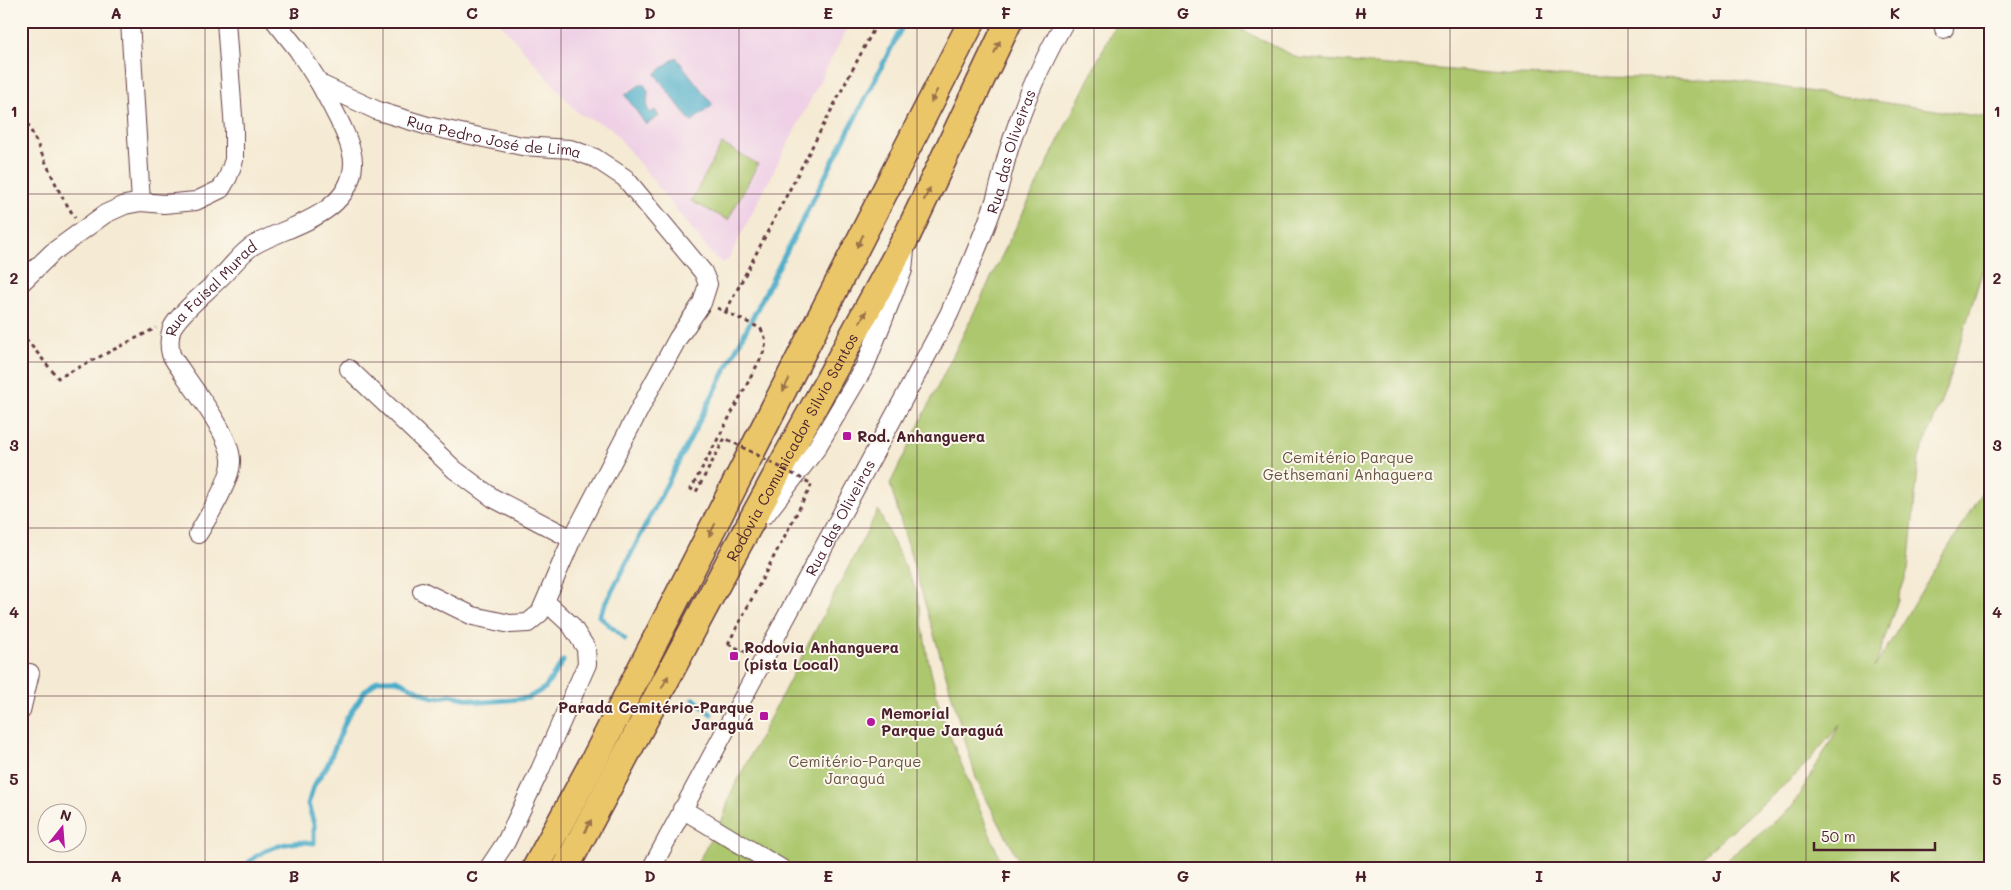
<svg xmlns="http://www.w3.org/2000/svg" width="2011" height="890" viewBox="0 0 2011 890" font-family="Mali,sans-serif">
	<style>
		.built { fill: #efd0e6 }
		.green { fill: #acc76d; stroke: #7b734c }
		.water { fill: #4aacc9; stroke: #4a667a }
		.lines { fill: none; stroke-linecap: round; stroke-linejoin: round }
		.stream { stroke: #4aacc9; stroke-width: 5 }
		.minor-casing { stroke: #643d44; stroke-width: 20 }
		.highway-casing { stroke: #643d44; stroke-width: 29 }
		.path { stroke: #643d44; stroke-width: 3; stroke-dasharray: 4 4; stroke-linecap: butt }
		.minor { stroke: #fff; stroke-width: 18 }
		.highway { stroke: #ebc669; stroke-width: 26 }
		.path-bridge { stroke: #643d44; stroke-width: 3; stroke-dasharray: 4 4; stroke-linecap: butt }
		.oneway { fill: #9a724a }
		.grid { fill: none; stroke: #4a1f2b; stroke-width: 1; stroke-opacity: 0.55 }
		.poi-dot { fill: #b5179e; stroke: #fbf7ec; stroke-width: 2 }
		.labels { text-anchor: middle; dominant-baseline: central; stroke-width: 4; stroke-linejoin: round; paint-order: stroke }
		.street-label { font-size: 15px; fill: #4a1f2b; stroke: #fbf7ec }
		.poi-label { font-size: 15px; font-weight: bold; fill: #4a1f2b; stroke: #fbf7ec; text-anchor: start }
		.park-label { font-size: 15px; fill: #67513f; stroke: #fbf7ec }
		.neatline { fill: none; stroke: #4a1f2b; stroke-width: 2 }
		.grid-label { font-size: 16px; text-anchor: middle; font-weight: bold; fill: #4a1f2b }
	</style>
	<rect width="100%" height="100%" fill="#fbf7ec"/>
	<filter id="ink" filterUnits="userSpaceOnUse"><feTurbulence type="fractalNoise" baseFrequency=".02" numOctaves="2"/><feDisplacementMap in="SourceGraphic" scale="10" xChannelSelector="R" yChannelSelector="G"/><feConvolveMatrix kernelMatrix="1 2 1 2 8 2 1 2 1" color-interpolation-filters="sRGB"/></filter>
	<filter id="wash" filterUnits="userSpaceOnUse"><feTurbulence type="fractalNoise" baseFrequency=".0096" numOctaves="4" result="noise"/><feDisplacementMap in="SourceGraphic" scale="20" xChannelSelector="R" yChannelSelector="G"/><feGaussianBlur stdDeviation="1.12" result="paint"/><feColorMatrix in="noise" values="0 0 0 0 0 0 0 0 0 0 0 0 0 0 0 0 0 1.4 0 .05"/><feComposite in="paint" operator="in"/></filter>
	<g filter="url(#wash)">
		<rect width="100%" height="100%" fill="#f5ead3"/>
		<path class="built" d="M498 21H851L728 260 724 263 714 257 611 128 579 114Z"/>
		<path class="green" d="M1117 21H1224L1298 58 1515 75 1732 80 1990 118V247L1945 391 1919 458 1908 570 1875 667 1990 479V869H1715L1792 807 1840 725 1799 772 1688 869H1023L977 781 890 484Z
			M722 144 758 164 728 220 691 201Z
			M878 510 917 592 928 659 941 714 1004 869H694L724 816 730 795Z"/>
		<path class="water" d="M676 57 713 105 691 122 655 74Z
			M643 83 648 91 647 108 650 113 655 110 659 116 646 125 625 95Z"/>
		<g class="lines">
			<path class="stream" d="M625 639 599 616 905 21
				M694 699 711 714
				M243 869C259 848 289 840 314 843V824L308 804 314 785 327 766 347 718 365 691 378 680H397L434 698 451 695 483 702 508 700 528 698 545 688 563 661"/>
		</g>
	</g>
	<g filter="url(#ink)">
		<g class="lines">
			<g class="minor-casing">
				<g id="minor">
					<path d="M130 21 141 202"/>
					<path id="s1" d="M275 21 298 50 320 84 378 111 428 126 522 146 570 149 595 158 625 178 703 272 708 284 702 303 678 338 649 391 572 539 540 613 528 623 510 624 473 616 422 591"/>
					<path d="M1944 29V21"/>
					<path d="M21 283 53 252 105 214 125 205 141 202 164 204 196 201 221 189 228 177 234 160V130L226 21"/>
					<path d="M349 369 455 470 493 498 572 539"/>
					<path d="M766 514 816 449 865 366 903 270 905 250"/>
					<path id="s2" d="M198 534C208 517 233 478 231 459 229 433 196 393 181 370 178 365 173 360 171 354 169 347 169 336 172 328 181 311 210 289 224 274 233 265 243 251 254 245 289 225 351 215 353 164 354 143 330 104 320 84"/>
					<path d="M21 711 30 673"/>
					<path d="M682 809 782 869"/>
					<path d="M488 869 506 842 540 770 587 664 586 648 571 625 546 602"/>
					<path id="s3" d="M651 869 949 314C965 277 982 240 995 201 1001 183 1004 164 1010 146 1025 99 1041 64 1065 21"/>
				</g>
			</g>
			<g class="highway-casing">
				<g id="highway">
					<path d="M535 869 593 762 972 21"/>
					<path id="s4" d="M565 869 730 560 906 238 1009 21"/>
				</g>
			</g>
			<path class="path" d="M21 109 60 193 75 218
				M717 308 760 328C773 344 760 358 753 373
				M726 311 878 21
				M21 333 58 378 156 328
				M728 644 748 653"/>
			<use href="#minor" class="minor"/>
			<use href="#highway" class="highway"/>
			<path class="path-bridge" d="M728 644 812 484 725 438 696 492 691 489 753 373"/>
		</g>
		<defs><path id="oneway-solid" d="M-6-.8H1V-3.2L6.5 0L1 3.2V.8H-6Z" transform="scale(1.25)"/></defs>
		<g class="oneway">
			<use href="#oneway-solid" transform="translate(997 47) rotate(-65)"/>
			<use href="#oneway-solid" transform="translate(934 96) rotate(117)"/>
			<use href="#oneway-solid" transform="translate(927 194) rotate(-64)"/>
			<use href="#oneway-solid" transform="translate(860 241) rotate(117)"/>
			<use href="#oneway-solid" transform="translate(863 317) rotate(-61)"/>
			<use href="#oneway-solid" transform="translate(786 385) rotate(117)"/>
			<use href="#oneway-solid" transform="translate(712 530) rotate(117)"/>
			<use href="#oneway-solid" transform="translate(665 682) rotate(-62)"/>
			<use href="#oneway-solid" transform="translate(588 826) rotate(-62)"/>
		</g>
	</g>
	<path class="grid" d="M205 21V869M383 21V869M561 21V869M739 21V869M917 21V869M1094 21V869M1272 21V869M1450 21V869M1628 21V869M1806 21V869M21 194H1990M21 362H1990M21 528H1990M21 696H1990"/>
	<g class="poi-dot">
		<rect x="842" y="431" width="10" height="10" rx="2.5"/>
		<rect x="729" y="651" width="10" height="10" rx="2.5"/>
		<rect x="759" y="711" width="10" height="10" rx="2.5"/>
		<circle cx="871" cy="722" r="5"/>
	</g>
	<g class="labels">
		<g class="street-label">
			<text stroke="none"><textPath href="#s1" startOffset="261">Rua Pedro José de Lima</textPath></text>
			<text stroke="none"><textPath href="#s3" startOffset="804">Rua das Oliveiras</textPath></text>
			<text stroke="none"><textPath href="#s2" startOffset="286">Rua Faisal Murad</textPath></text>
			<text stroke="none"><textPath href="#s4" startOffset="479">Rodovia Comunicador Silvio Santos</textPath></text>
			<text stroke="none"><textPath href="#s3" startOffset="399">Rua das Oliveiras</textPath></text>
		</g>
		<g class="poi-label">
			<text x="857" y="436">Rod. Anhanguera</text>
			<text x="744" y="647">Rodovia Anhanguera<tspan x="744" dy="17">(pista Local)</tspan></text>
			<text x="754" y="707" text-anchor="end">Parada Cemitério-Parque<tspan x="754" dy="17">Jaraguá</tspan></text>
			<text x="881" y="713">Memorial<tspan x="881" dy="17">Parque Jaraguá</tspan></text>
		</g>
		<g class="park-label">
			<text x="1348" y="457">Cemitério Parque<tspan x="1348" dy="17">Gethsemani Anhaguera</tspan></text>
			<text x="855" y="761">Cemitério-Parque<tspan x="855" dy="17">Jaraguá</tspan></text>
		</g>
	</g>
	<rect width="2011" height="890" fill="none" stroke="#fbf7ec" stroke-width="55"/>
	<g transform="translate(62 828) rotate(17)"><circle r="24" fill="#fbf7ec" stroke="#b4a19f"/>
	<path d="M0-4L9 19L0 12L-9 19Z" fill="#b5179e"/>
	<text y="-8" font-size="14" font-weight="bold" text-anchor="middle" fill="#4a1f2b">N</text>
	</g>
	<path d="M1814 842v8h121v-8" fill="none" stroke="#4a1f2b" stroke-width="2.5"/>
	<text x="1821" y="842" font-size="15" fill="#4a1f2b" stroke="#fbf7ec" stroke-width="4" paint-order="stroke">50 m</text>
	<rect x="28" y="28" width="1956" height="834" class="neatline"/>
	<g class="grid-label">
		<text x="116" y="19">A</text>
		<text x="294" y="19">B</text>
		<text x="472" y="19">C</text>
		<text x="650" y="19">D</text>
		<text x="828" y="19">E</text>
		<text x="1006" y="19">F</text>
		<text x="1183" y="19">G</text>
		<text x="1361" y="19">H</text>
		<text x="1539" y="19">I</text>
		<text x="1717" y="19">J</text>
		<text x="1895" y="19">K</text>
		<text x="14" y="117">1</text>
		<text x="1997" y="117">1</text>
		<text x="14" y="284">2</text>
		<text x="1997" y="284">2</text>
		<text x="14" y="451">3</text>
		<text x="1997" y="451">3</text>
		<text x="14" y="618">4</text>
		<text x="1997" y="618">4</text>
		<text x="14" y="785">5</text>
		<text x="1997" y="785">5</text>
		<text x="116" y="882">A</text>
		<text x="294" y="882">B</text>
		<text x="472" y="882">C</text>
		<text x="650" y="882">D</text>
		<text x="828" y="882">E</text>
		<text x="1006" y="882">F</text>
		<text x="1183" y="882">G</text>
		<text x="1361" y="882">H</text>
		<text x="1539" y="882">I</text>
		<text x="1717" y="882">J</text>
		<text x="1895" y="882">K</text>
	</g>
</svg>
